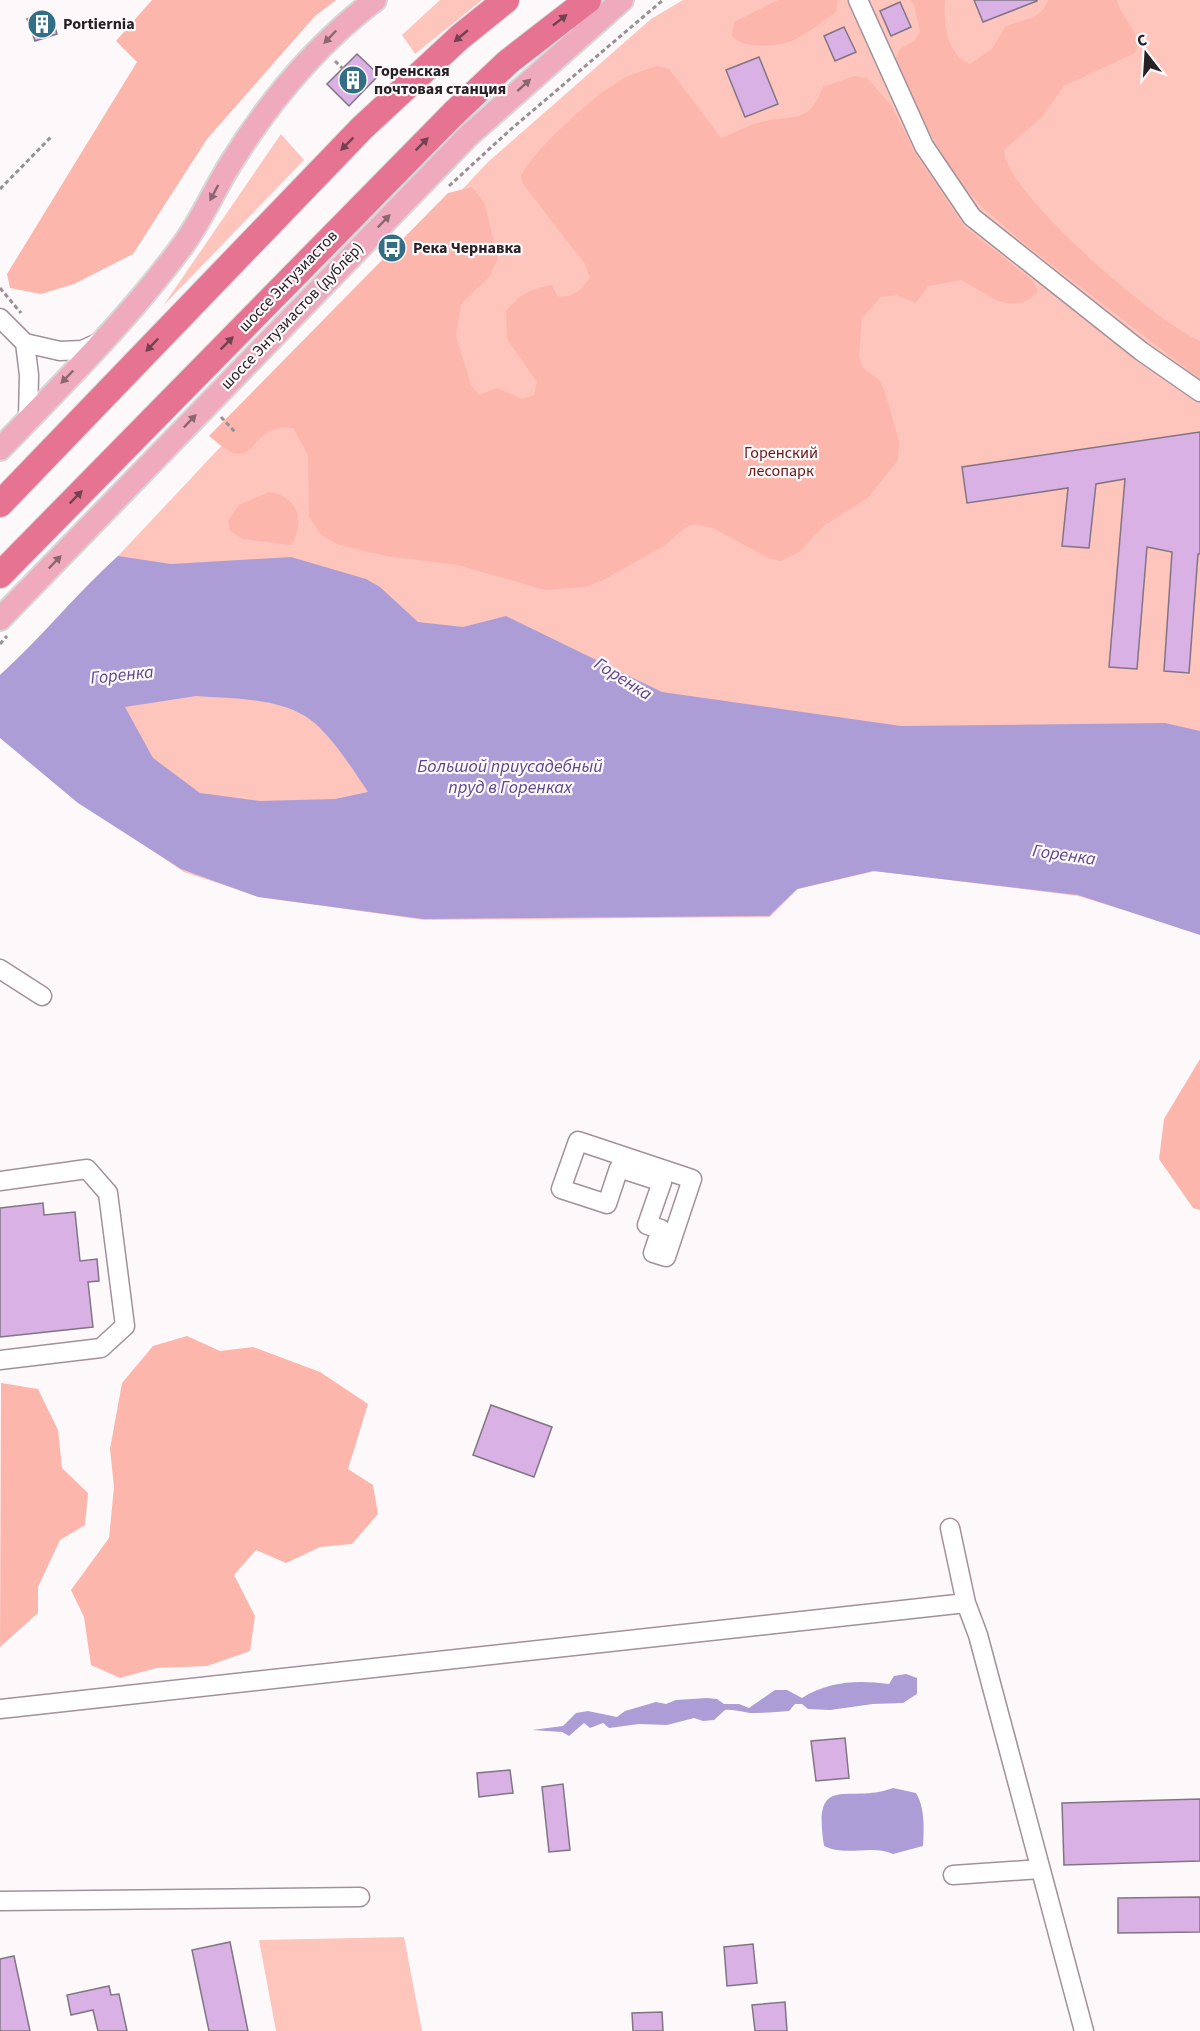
<svg xmlns="http://www.w3.org/2000/svg" width="1200" height="2031" viewBox="0 0 1200 2031" font-family="'Source Sans 3',sans-serif">
	<style>
		.green { fill: #fec5bc }
		.forest { fill: #fcb6ac }
		.water { fill: #ac9dd7; fill-rule: evenodd }
		.building { fill: #d9b1e4; stroke: #817585; stroke-width: 1.5 }
		.lines { fill: none; stroke-linecap: round; stroke-linejoin: round }
		.minor-casing { stroke: #a2909b; stroke-width: 21 }
		.major-casing { stroke: #d8d7d8; stroke-width: 26 }
		.highway-casing { stroke: #d8d7d8; stroke-width: 28 }
		.path { stroke: #979194; stroke-width: 3; stroke-dasharray: 4.5 3; stroke-linecap: butt }
		.minor { stroke: #fff; stroke-width: 18 }
		.major { stroke: #efabbd; stroke-width: 22 }
		.highway { stroke: #e57391; stroke-width: 26 }
		.oneway { fill: #734150 }
		.oneway2 { fill: #8b6670 }
		.labels { text-anchor: middle; dominant-baseline: central; stroke-width: 4.5; stroke-linejoin: round; paint-order: stroke }
		.poi-label { font-size: 16px; font-weight: bold; fill: #272024; stroke: #fdf9fb; text-anchor: start }
		.street-label { font-size: 16px; fill: #272024; stroke: #fdf9fb }
		.park-label { font-size: 16px; fill: #661712; stroke: #fdf9fb }
		.water-label { font-size: 18px; font-style: italic; fill: #5c468d; stroke: #fdf9fb }
	</style>
	<rect width="100%" height="100%" fill="#fdf9fb"/>
	<path class="green" d="M440 0H482L415 54 402 35Z
		M683 0H1200V933L1078 896 876 871 798 889 770 917 424 920 260 897 184 872 81 802 0 675C42 637 76 594 118 556L488 162 651 19Z
		M281 134 304 160 163 306Z
		M404 1937 422 2031H276L259 1940Z"/>
	<path class="forest" d="M152 0H336L315 16 207 139 133 254 74 284 41 294 10 288 7 274 137 62 116 41Z
		M778 0H838L836 12C823 21 810 32 796 39 781 47 743 50 732 36L734 22Z
		M910 0H945C943 22 947 56 970 64L992 49 1006 26C1023 20 1042 19 1048 0H1117C1120 14 1134 27 1139 43L1135 53 1064 86 1041 118 1004 150C1004 192 1159 325 1200 341V379L1026 245 981 206 956 178 922 119 898 67 896 57 900 49 915 40 920 32 914 4Z
		M657 66 669 69 721 138C735 133 750 124 765 121 797 115 809 123 823 87L854 76 867 78 892 106 915 153 964 226 1032 280 1038 291C1014 319 987 294 962 280L928 286 916 303 896 295 881 297 862 318 859 357 863 368 879 380 885 392 899 441 898 460 868 498 826 524 799 552 781 561 770 559 715 529 695 524 686 527 664 546 605 579 586 587 545 590 458 565 386 556 339 545 321 535 309 517 308 455 293 428C256 423 257 456 237 454 228 453 216 441 209 436L448 193 472 187 484 202 498 258 490 276 461 304 456 336 471 385 479 395 497 388 522 399 534 395 537 382 507 339 506 311C520 294 530 289 552 285L557 296C573 299 581 289 590 278L585 264 523 184 521 177C533 149 599 91 626 77 636 73 647 69 657 66Z
		M269 492C298 496 306 522 291 545L243 539 230 531 228 521 239 505Z
		M1200 1059V1210L1193 1208 1159 1159 1164 1119Z
		M187 1336 220 1351 253 1347 320 1372 368 1404 348 1469 373 1485 378 1514 352 1544 320 1547 286 1563 256 1550 234 1575 255 1616 250 1651 207 1666 156 1668 120 1678 91 1665 84 1617 71 1590 109 1538 114 1487 110 1449 122 1383 153 1346Z
		M1 1383 38 1389 58 1430 62 1468 88 1493 85 1525 60 1540 38 1587V1613L0 1647Z"/>
	<path class="water" d="M118 556 171 564 291 557 366 579 380 587 418 622 463 627 506 616 662 692 901 726 1165 723 1200 731V935L1078 895 873 871 797 889 769 916 423 919 258 897 181 869 78 803 0 738V675C42 637 76 594 118 556ZM196 696C236 699 290 697 320 728 338 746 354 771 368 792L335 799 260 801 200 793 153 758 125 707Z
		M906 1674 917 1678V1694L903 1703 873 1704 830 1710 808 1709 802 1704H795L789 1711C777 1712 762 1713 750 1713 741 1712 734 1709 725 1710L714 1720 703 1721 694 1718 667 1725 639 1724 609 1728 603 1723 590 1728 584 1723 569 1736 562 1732 532 1730 563 1726 576 1713 588 1711 617 1717 625 1711 656 1702 666 1704 676 1700 707 1698 717 1699 724 1704H739L749 1708 775 1690H787L802 1698C829 1681 858 1680 889 1684L894 1676Z
		M893 1788 916 1793C925 1808 924 1828 923 1846L893 1854C872 1844 846 1857 824 1846 812 1770 848 1805 893 1788Z"/>
	<path class="building" d="M974 0H1037V1L983 22Z
		M900 2 911 27 891 36 880 11Z
		M43 14 45 19 52 17 57 34 35 41 27 19Z
		M844 27 856 52 835 61 824 36Z
		M357 54 379 75 349 106 327 84Z
		M759 57 778 104 745 117 726 70Z
		M1200 432V554H1198L1189 673 1164 671 1172 552 1147 547 1137 669 1109 667 1125 479 1096 484 1089 548 1062 546 1068 488 967 503 962 467Z
		M43 1203 44 1215 75 1212 80 1261 97 1259 99 1281 88 1282 93 1327 0 1337V1208Z
		M491 1405 552 1427 534 1477 473 1455Z
		M845 1738 849 1778 816 1781 811 1741Z
		M510 1770 513 1793 479 1797 477 1773Z
		M563 1784 570 1850 549 1852 542 1787Z
		M1200 1799V1861L1064 1865 1062 1803Z
		M1200 1897V1932L1118 1933V1898Z
		M230 1942 248 2031H209L192 1950Z
		M753 1944 757 1983 727 1986 724 1947Z
		M14 1956 30 2031H0V1959Z
		M109 1986 111 1995 119 1994 127 2031H98L93 2010 71 2015 67 1995Z
		M785 2002 787 2031H755L752 2005Z
		M662 2012 663 2031H633L632 2013Z"/>
	<g class="lines">
		<g class="minor-casing">
			<path id="minor" d="M858 0 924 146 972 217 1141 351 1200 392
				M0 318 25 343 60 351 82 350 100 342
				M25 343 29 375 28 418
				M0 969 42 996
				M578 1141 692 1179 666 1257 653 1253 661 1229 647 1225 662 1182 619 1168 607 1204 561 1189Z
				M0 1181 87 1169 108 1193 125 1326 101 1348 0 1360
				M950 1528 966 1603 978 1635 1084 2031
				M0 1709 966 1603
				M953 1875 1040 1869
				M0 1901 360 1897"/>
		</g>
		<g class="major-casing">
			<path id="major" d="M0 449C63 384 129 318 183 245 202 219 214 190 231 163 270 100 316 45 375 0
				M0 619 469 135 622 0"/>
		</g>
		<g class="highway-casing">
			<path id="highway" d="M0 504 362 128 460 37 506 0
				M0 575 453 114 508 62 588 0"/>
		</g>
		<path class="path" d="M335 61 343 69
			M449 186 510 130 663 0
			M0 189 51 137
			M0 288 21 313
			M221 417 235 432
			M0 644 7 636"/>
		<use href="#minor" class="minor"/>
		<use href="#major" class="major"/>
		<use href="#highway" class="highway"/>
	</g>
	<defs><path id="oneway-solid" d="M-6-.8H1V-3.2L6.5 0L1 3.2V.8H-6Z" transform="scale(1.5)"/></defs>
	<g class="oneway">
		<use href="#oneway-solid" transform="translate(560 20) rotate(-38)"/>
		<use href="#oneway-solid" transform="translate(461 36) rotate(140)"/>
		<use href="#oneway-solid" transform="translate(347 144) rotate(135)"/>
		<use href="#oneway-solid" transform="translate(422 144) rotate(-45)"/>
		<use href="#oneway-solid" transform="translate(227 343) rotate(-45)"/>
		<use href="#oneway-solid" transform="translate(152 345) rotate(134)"/>
		<use href="#oneway-solid" transform="translate(76 497) rotate(-46)"/>
	</g>
	<g class="oneway2">
		<use href="#oneway-solid" transform="translate(330 37) rotate(134)"/>
		<use href="#oneway-solid" transform="translate(524 85) rotate(-42)"/>
		<use href="#oneway-solid" transform="translate(214 193) rotate(118)"/>
		<use href="#oneway-solid" transform="translate(384 221) rotate(-46)"/>
		<use href="#oneway-solid" transform="translate(67 377) rotate(134)"/>
		<use href="#oneway-solid" transform="translate(190 421) rotate(-46)"/>
		<use href="#oneway-solid" transform="translate(55 562) rotate(-46)"/>
	</g>
	<defs>
		<g id="building-disc" transform="scale(1.5)"><circle r="9.5" fill="#326e86" stroke="#fdf9fb"/><path d="M-4-6H4V6H1V3H-1V6H-4ZM-2.5-4.3h1.7v1.8h-1.7ZM.8-4.3h1.7v1.8H.8ZM-2.5-1h1.7V.8h-1.7ZM.8-1h1.7V.8H.8Z" fill="#fff"/></g>
		<g id="bus-disc" transform="scale(1.5)"><circle r="9.5" fill="#326e86" stroke="#fdf9fb"/><path d="M-5-6H5V4H4V6H2V4H-2V6H-4V4H-5ZM-3.5-4V0h7V-4ZM-3.5 1.2v1.5H-2V1.2ZM2 1.2v1.5H3.5V1.2Z" fill="#fff"/></g>
	</defs>
	<g fill-rule="evenodd">
		<use href="#building-disc" x="42" y="24"/>
		<use href="#building-disc" x="353" y="80"/>
		<use href="#bus-disc" x="392" y="248"/>
	</g>
	<g class="labels">
		<g class="poi-label">
			<text x="63" y="24">Portiernia</text>
			<text x="374" y="71">Горенская<tspan x="374" dy="18">почтовая станция</tspan></text>
			<text x="413" y="248">Река Чернавка</text>
		</g>
		<g class="street-label">
			<text transform="translate(288 281) rotate(-46)">шоссе Энтузиастов</text>
			<text transform="translate(292 316) rotate(-46)">шоссе Энтузиастов (дублёр)</text>
		</g>
		<g class="park-label">
			<text x="781" y="453">Горенский<tspan x="781" dy="18">лесопарк</tspan></text>
		</g>
		<g class="water-label">
			<text transform="translate(122 675) rotate(-6)">Горенка</text>
			<text transform="translate(623 679) rotate(32)">Горенка</text>
			<text x="510" y="766">Большой приусадебный<tspan x="510" dy="21">пруд в Горенках</tspan></text>
			<text transform="translate(1064 855) rotate(8)">Горенка</text>
		</g>
	</g>
	<g transform="translate(1146 54) rotate(343)" stroke="#fdf9fb" stroke-width="4.5" paint-order="stroke">
	<path d="M0-4.5L10 22L0 15L-10 22Z" fill="#272024"/>
	<text y="-9" font-size="16" font-weight="bold" text-anchor="middle" fill="#272024">С</text>
	</g>
</svg>
